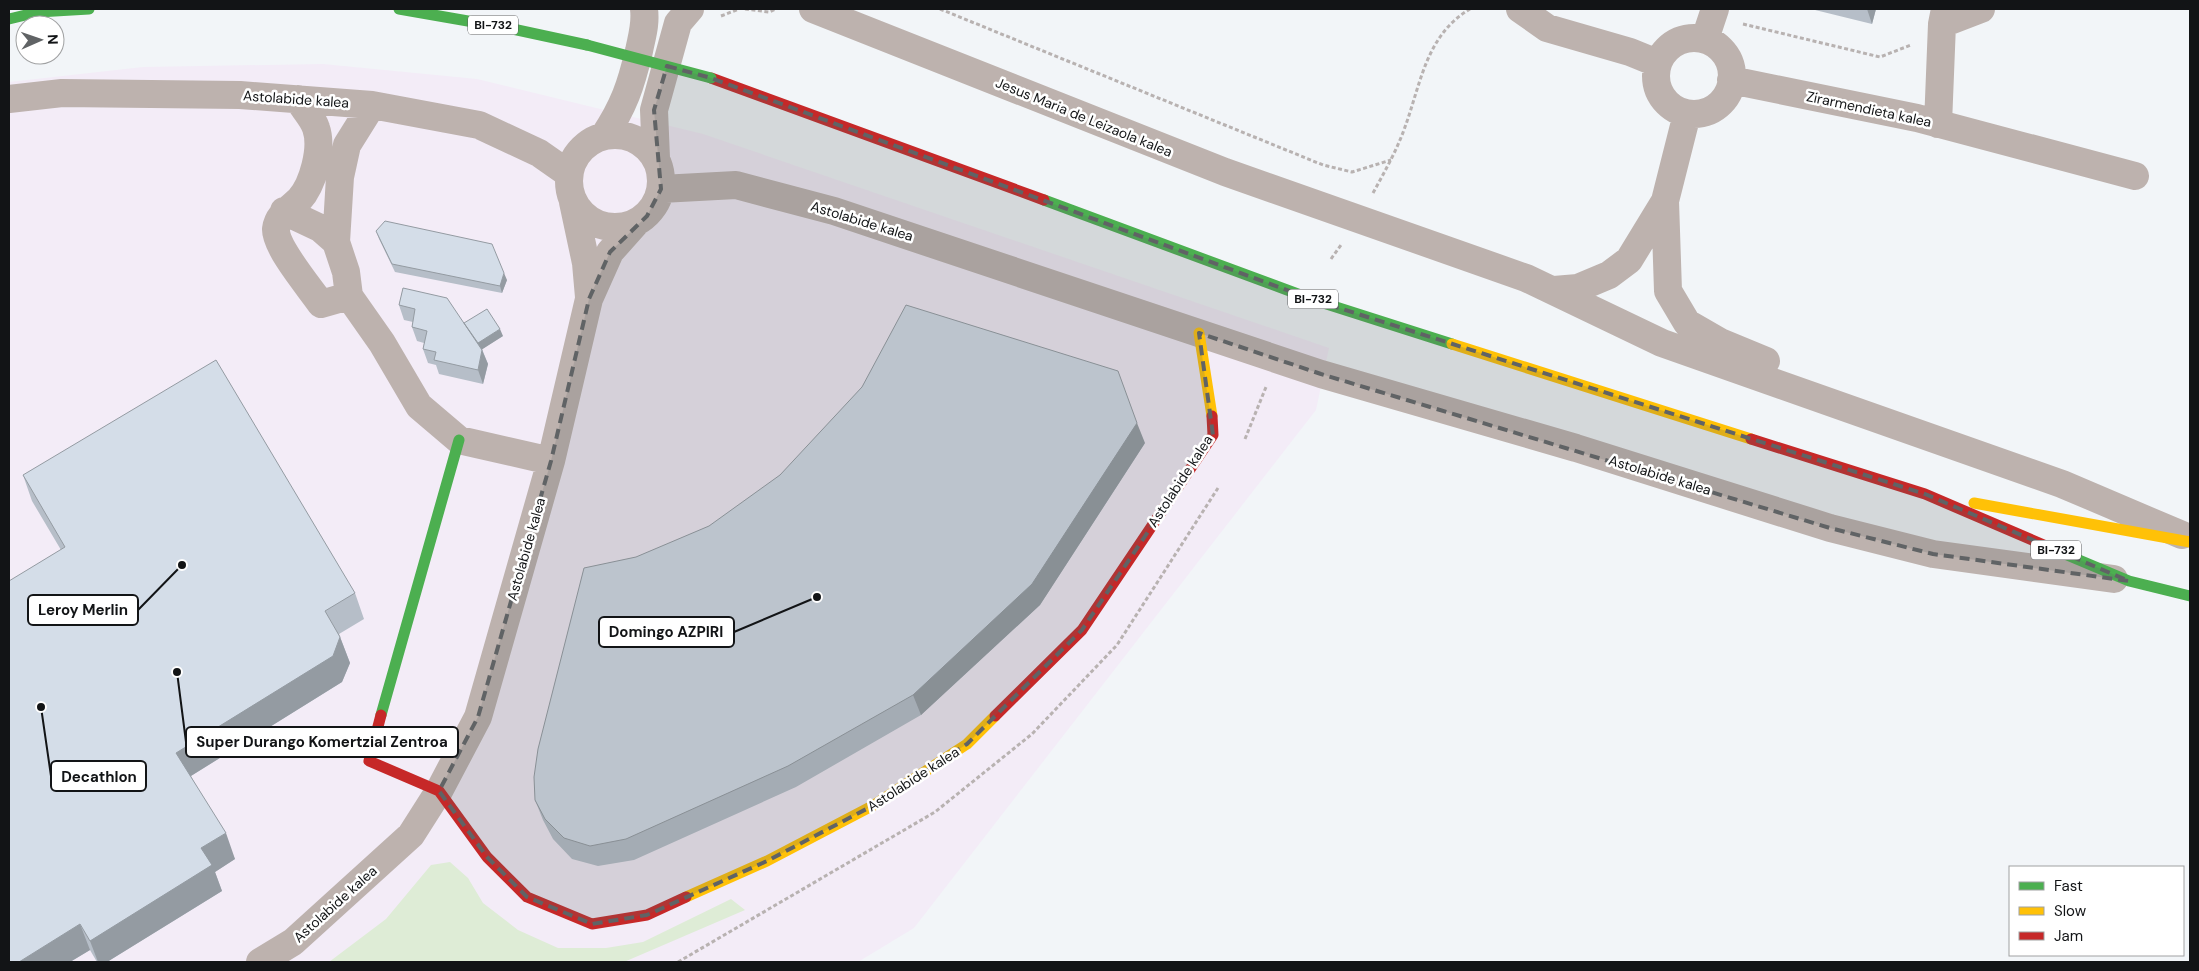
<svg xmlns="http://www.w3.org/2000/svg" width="2199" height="971" viewBox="0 0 2199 971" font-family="'DM Sans',sans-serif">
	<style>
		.industrial { fill: #f3ecf7 }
		.green { fill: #deecd6 }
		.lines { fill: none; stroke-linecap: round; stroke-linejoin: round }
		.path { stroke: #b8b2b1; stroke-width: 3; stroke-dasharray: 4 2.5; stroke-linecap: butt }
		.street { stroke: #bdb2ae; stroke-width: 28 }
		.fast { stroke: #4caf50; stroke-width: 11 }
		.slow { stroke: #ffc107; stroke-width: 11 }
		.jam { stroke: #c62828; stroke-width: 11 }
		.fast-bridge { stroke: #4caf50; stroke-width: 11 }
		.wall { fill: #b6bec8 }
		.shaded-wall { fill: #949ba2 }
		.building { fill: #d4dde8; stroke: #949ba2 }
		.marked { fill: #606365; fill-opacity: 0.2; stroke: #606365; stroke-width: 4; stroke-dasharray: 10 6; stroke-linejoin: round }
		.labels { text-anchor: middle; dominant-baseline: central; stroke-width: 5; stroke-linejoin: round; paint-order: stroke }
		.shield { fill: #fff; stroke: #595a5c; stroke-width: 1 }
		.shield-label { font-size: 12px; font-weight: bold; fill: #121416 }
		.street-label { font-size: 14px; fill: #121416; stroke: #fff }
		.leader { fill: none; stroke: #121416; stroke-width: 2 }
		.callout-dot { fill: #121416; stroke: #fff; stroke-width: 2 }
		.callout { fill: #fff; stroke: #121416; stroke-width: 2 }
		.callout-label { font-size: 15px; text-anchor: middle; font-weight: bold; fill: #121416 }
	</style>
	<rect width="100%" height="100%" fill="#f2f5f8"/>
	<path class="industrial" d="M323 64 477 79 703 134 1329 348 1316 410 914 928 858 962H9V82L143 67Z"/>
	<path class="green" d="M450 862 468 878 483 903 518 930 558 948H606L643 942 731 899 745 910 624 962H329L386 919 431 865Z"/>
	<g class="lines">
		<path class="path" d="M745 9 769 12 776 9
			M940 9 1323 165 1352 172 1391 160
			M721 16 739 9
			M1743 24 1880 57 1911 45
			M1373 193C1385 171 1397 150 1405 127 1421 83 1426 35 1470 9
			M1331 259 1341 245
			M1245 439 1266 387
			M678 962 935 812 1032 734 1117 645 1218 488"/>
		<path class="street" d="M813 9 1225 172 1526 278 1662 343 2062 484 2182 535
			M1520 9 1547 28 1630 52 1657 63
			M1942 24 1981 9
			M1656 76a38 38 0 1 1 76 0a38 38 0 1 1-76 0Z
			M1705 39 1715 9
			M1731 80 1917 118 2135 176
			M9 99 62 93 240 95 372 105 479 125 539 153 569 174
			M298 99C303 108 313 118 316 128 323 148 313 185 299 200 290 209 278 214 276 229 275 247 310 288 321 304L349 296
			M1687 114 1665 201 1668 291 1687 323 1720 342 1766 361
			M1938 124 1942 24 1945 9
			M569 181a46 46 0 1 1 92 0a46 46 0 1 1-92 0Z
			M604 136C624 106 631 85 639 51 642 36 646 24 644 9
			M656 158 654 110 678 23 690 9
			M661 189 736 185 834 211 1321 374 1576 448 1830 528 1933 554 2114 579
			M573 202 586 263 589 297
			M284 211 320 228 336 242 346 272 349 296 382 343 419 406 459 440 551 461
			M336 242 340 177 347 145 372 105
			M1554 290 1578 288 1609 275 1629 260 1665 201
			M260 962 293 942 411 835 439 791 478 717 551 461 589 299 610 252 635 224"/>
		<path class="fast" d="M399 9 508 28 587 45
			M9 19 38 12 89 9
			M1044 200 1314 300 1452 344
			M2060 552 2129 581 2190 596
			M381 715 459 440"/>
		<path class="slow" d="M1199 333 1212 416
			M1452 344 1751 439
			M1974 503 2190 542
			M686 897 767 861 874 805 967 744 995 716"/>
		<path class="jam" d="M711 78 1044 200
			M1751 439 1925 494 2060 552
			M381 715 369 761 439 791 487 857 527 897 592 924 647 915 686 897
			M995 716 1082 630 1213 435 1212 416"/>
		<path class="fast-bridge" d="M587 45 711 78"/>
	</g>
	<path class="wall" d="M1811 9H1876L1872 24Z
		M376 231 507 280 502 293 395 272 379 239Z
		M403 288 464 323 503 336 482 349 488 364 483 384 439 374 436 365 428 363 423 349 424 343 417 341 412 327 413 322 404 320 399 305Z
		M1145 443 1040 605 921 715 796 787 634 860 598 866 572 859 553 839 543 820 535 800Z
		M23 475 355 593 364 619 339 634 350 663 342 682 191 776 235 859 215 872 222 891 107 962H97L90 950 70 962H9L61 550 32 501Z"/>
	<path class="shaded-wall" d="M1867 9H1876L1872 24Z
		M504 273 507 280 502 293 500 286Z
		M500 329 503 336 478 352 476 344Z
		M482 350 488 364 483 384 478 370Z
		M1137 423 1145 443 1040 605 921 715 913 695Z
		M340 637 350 663 342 682 186 779 176 753Z
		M226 833 235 859 215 872 222 891 107 962H98L90 941 201 848Z
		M80 924 90 950 70 962H19Z"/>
	<path class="building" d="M385 221 492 244 504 273 500 286 392 264 376 231Z
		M403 288 447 298 482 350 478 370 434 360 436 352 423 349 427 331 412 327 415 309 399 305Z
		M906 305 1118 371 1137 423 1032 584 913 695 788 766 626 839 590 846 564 838 545 819 535 800 534 777 538 749 584 568 636 557 709 526 780 475 862 387Z
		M487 309 500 329 478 343 464 323Z
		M216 360 355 593 325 611 340 637 333 656 176 753 226 833 201 848 212 865 90 941 80 924 19 962H9V581L65 547 23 475Z"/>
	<path class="marked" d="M667 66 711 78 1314 300 1925 494 2129 581 1933 554 1830 528 1321 374 1199 333 1213 435 1082 630 967 744 874 805 767 861 647 915 592 924 527 897 487 857 439 791 478 717 551 461 589 299 610 252 647 216 661 189 654 110Z"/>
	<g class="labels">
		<g class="shield">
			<rect x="468" y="15.5" width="50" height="19" rx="4"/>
			<rect x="1288" y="289.5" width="50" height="19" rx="4"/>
			<rect x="2031" y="540.5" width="50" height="19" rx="4"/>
		</g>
		<g class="shield-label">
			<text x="493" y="25">BI-732</text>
			<text x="1313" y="299">BI-732</text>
			<text x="2056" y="550">BI-732</text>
		</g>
		<g class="street-label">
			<text transform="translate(296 99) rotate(4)">Astolabide kalea</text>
			<text transform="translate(1869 109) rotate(12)">Zirarmendieta kalea</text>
			<text transform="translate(1084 117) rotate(22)">Jesus Maria de Leizaola kalea</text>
			<text transform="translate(862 221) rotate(17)">Astolabide kalea</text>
			<text transform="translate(1660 475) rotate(17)">Astolabide kalea</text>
			<text transform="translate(1180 481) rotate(-57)">Astolabide kalea</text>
			<text transform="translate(526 549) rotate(-74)">Astolabide kalea</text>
			<text transform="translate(913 779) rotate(-33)">Astolabide kalea</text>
			<text transform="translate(335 904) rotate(-42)">Astolabide kalea</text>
		</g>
	</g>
	<path class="leader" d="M182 565L138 610M817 597L734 632M177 672L186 742M41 707L51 776"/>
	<g class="callout-dot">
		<circle cx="182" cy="565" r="5"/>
		<circle cx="817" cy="597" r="5"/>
		<circle cx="177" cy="672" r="5"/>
		<circle cx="41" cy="707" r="5"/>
	</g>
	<g class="callout">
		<rect x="28" y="595" width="110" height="30" rx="5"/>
		<rect x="599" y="617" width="135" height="30" rx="5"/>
		<rect x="186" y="727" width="272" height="30" rx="5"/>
		<rect x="51" y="761" width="95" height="30" rx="5"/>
	</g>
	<g class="callout-label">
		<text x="83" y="615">Leroy Merlin</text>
		<text x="666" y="637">Domingo AZPIRI</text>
		<text x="322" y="747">Super Durango Komertzial Zentroa</text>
		<text x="99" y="782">Decathlon</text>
	</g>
	<rect width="2199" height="971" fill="none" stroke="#121416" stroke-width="20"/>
	<rect x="2009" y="866" width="175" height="90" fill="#ffffff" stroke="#a0a1a2"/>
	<rect x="2019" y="882" width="25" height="8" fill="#4caf50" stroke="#a0a1a2"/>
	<text x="2054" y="891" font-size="15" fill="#121416">Fast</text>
	<rect x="2019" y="907" width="25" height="8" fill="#ffc107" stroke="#a0a1a2"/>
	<text x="2054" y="916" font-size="15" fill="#121416">Slow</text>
	<rect x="2019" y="932" width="25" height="8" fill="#c62828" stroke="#a0a1a2"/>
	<text x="2054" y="941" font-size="15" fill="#121416">Jam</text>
	<g transform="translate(40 40) rotate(88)"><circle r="24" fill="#ffffff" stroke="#a0a1a2"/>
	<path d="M0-4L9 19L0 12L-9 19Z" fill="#606365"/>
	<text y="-8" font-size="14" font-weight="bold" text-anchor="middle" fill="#121416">N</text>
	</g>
</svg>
